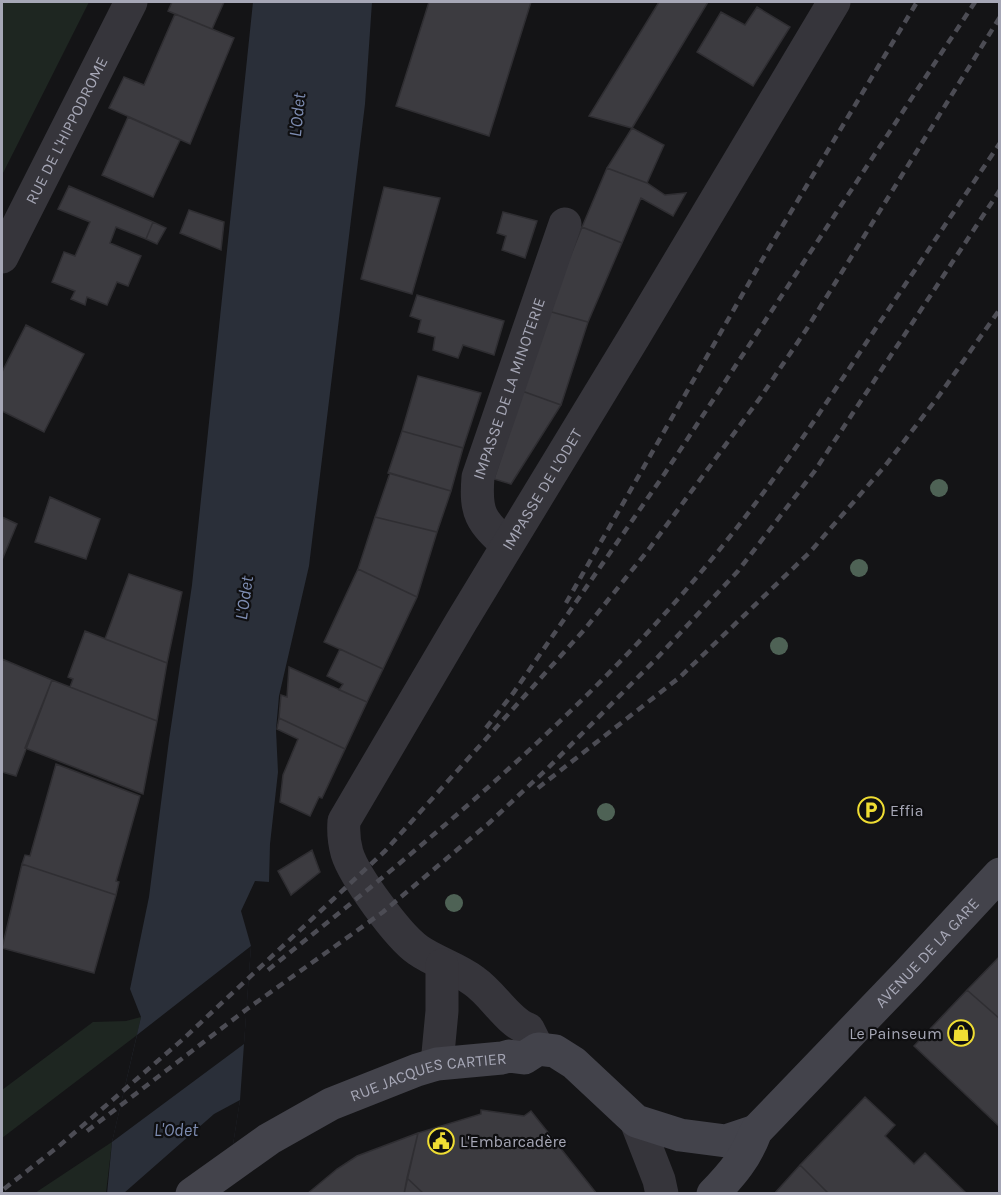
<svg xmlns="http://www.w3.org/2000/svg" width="1001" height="1195" viewBox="0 0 1001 1195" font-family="Karla,sans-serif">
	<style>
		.green { fill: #1e2621 }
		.water { fill: #2a2f39 }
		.pier { fill: #141416 }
		.building { fill: #3c3b40; stroke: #2f2e32; stroke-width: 1.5 }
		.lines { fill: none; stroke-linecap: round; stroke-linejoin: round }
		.minor { stroke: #36353b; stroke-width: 33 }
		.tertiary { stroke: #36353b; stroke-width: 33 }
		.secondary { stroke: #43434b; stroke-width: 33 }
		.rail { stroke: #4c4c54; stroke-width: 4.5; stroke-dasharray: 8 6; stroke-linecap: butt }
		.tree { fill: #4e6255 }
		.labels { text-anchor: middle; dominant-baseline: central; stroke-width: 4.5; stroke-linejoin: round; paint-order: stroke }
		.street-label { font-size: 16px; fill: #a6a7b6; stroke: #0f0f11 }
		.poi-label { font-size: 16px; fill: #a6a7b6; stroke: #0f0f11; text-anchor: start }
		.water-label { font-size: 18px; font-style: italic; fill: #7d8cb1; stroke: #0f0f11 }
	</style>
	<rect width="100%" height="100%" fill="#141416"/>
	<path class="green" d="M2 2H89L2 175Z
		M141 1017 137 1035 2 1138V1090L93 1022 126 1021Z
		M112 1142 106 1193H35Z"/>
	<path class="water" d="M253 2H372L365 104 309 566 279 696 276 730 278 772 270 844 269 882 255 881 241 911 251 946 240 1100 230 1164 224 1193 107 1194 112 1142 141 1017 130 989 149 897 169 740 192 585Z"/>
	<path class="pier" d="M251 946 244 1044 112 1142 137 1035Z
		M240 1100 230 1164 224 1194 124 1193 214 1114Z"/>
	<path class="building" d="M172 2H224L212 29 168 11Z
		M429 2H531L489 136 396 106Z
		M659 2H708L632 128 589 116Z
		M757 7 790 27 753 86 697 52 721 12 745 25Z
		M175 14 234 38 190 144 109 108 124 77 144 85Z
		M128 117 180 140 153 197 102 175Z
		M632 128 664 145 647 183 607 168Z
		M607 168 647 183 665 195 686 193 673 216 641 198 622 243 582 227Z
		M69 186 153 222 146 239 116 227 110 243 141 256 128 286 117 282 107 305 87 297 85 305 71 299 75 291 52 282 64 252 75 256 90 222 58 209Z
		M384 187 440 198 412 294 361 279Z
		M189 210 224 222 221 250 180 233Z
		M503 212 537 221 525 258 502 250 506 236 497 233Z
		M153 222 166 228 157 244 146 239Z
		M582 227 622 243 588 322 548 311Z
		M417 295 504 321 494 355 463 345 458 358 433 350 435 337 418 332 421 320 410 316Z
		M548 311 588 322 561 405 522 391Z
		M26 325 84 354 44 432 2 411V372Z
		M418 376 481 393 463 448 402 431Z
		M522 391 561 405 511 484 494 479Z
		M402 431 463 448 451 491 388 473Z
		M390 473 451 491 437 532 375 517Z
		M50 497 100 519 86 559 35 542Z
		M2 517 17 524 2 560Z
		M375 517 437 532 417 597 358 569Z
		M358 569 417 597 383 669 324 642Z
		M129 574 182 592 167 663 105 639Z
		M85 631 167 663 157 721 70 687 73 679 68 677Z
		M340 649 383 669 367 702 339 690 343 684 327 676Z
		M2 659 52 680 16 776 2 772Z
		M289 667 367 702 345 749 279 718 281 695 287 697Z
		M52 680 157 721 143 794 25 748Z
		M279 718 345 749 322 798 319 797 310 816 280 802 283 775 298 739 277 729Z
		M56 764 140 796 116 881 119 882 116 895 22 864 25 855 30 856Z
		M312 850 320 872 291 895 278 871Z
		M22 864 116 895 94 973 2 948Z
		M1000 956V1019L967 990Z
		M967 990 1000 1019V1127L914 1046Z
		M865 1097 895 1125 885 1136 914 1164 925 1153 967 1194H829L800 1165Z
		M481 1110 524 1116 531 1111 597 1194H424L407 1178 418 1133 481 1114Z
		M418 1133 404 1194H307L337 1169 357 1156Z
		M800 1165 829 1194H774Z
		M407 1178 424 1194H404Z"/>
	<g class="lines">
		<g class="minor">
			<path id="s1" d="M2 257 131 2"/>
			<path id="s2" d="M507 545C481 521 475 514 478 477L565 224"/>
			<path id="s3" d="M538 1049 528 1029C509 1023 493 994 474 981 457 968 435 962 418 950 398 936 354 876 347 853 344 842 343 833 344 821L461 622 634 337 834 2"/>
			<path d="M437 1064 442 1011V965"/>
		</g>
		<path class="tertiary" d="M636 1121 659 1180 662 1194"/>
		<g class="secondary">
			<path id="s4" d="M192 1194 269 1139 331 1104 417 1070 437 1064 502 1058 509 1056 524 1058 538 1049 555 1051 574 1063 636 1121 680 1135 726 1141 756 1131"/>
			<path id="s5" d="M713 1194C733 1173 746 1158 756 1131L908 973 1000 874"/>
		</g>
		<path class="rail" d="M566 603 765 255 917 2
			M486 728 514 692 665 473 975 2
			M538 788 680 677 810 552 885 466 938 397 1000 309
			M268 970C430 841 599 702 728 539 778 476 822 410 866 343 911 276 955 210 1000 143
			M87 1131 247 1009 383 912 489 823 548 768 657 658 738 571 814 472 1000 190
			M4 1189 59 1146 182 1040 385 851 584 630 649 549 760 398 806 330 1000 17"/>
	</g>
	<g class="tree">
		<circle cx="939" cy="488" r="9"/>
		<circle cx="859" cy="568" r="9"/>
		<circle cx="779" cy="646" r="9"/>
		<circle cx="606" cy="812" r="9"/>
		<circle cx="454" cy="903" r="9"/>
	</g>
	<defs>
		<g id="parking-ring" transform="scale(1.35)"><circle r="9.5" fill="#0f0f11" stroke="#efdd33" stroke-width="1.5"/><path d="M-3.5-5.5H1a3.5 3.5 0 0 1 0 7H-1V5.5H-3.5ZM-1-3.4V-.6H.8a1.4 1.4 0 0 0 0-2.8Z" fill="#efdd33"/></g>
		<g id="shop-ring" transform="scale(1.35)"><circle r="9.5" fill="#0f0f11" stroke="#efdd33" stroke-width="1.5"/><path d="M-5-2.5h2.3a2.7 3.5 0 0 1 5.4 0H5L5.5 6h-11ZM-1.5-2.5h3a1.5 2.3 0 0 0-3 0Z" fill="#efdd33"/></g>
		<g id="civic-ring" transform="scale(1.35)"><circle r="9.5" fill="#0f0f11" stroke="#efdd33" stroke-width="1.5"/><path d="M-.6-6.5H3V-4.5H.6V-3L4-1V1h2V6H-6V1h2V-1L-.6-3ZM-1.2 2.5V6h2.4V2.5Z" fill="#efdd33"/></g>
	</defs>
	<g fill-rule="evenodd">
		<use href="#parking-ring" x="871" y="810"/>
		<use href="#shop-ring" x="961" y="1033"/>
		<use href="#civic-ring" x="441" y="1141"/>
	</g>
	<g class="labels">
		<g class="street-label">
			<text stroke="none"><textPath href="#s1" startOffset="142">RUE DE L'HIPPODROME</textPath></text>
			<text stroke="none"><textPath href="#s2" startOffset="172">IMPASSE DE LA MINOTERIE</textPath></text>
			<text stroke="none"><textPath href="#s3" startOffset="699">IMPASSE DE L'ODET</textPath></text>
			<text stroke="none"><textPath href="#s5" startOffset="324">AVENUE DE LA GARE</textPath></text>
			<text stroke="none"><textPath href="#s4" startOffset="268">RUE JACQUES CARTIER</textPath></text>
		</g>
		<g class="poi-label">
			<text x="890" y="810">Effia</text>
			<text x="942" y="1033" text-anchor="end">Le Painseum</text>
			<text x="460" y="1141">L'Embarcadère</text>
		</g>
		<g class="water-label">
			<text transform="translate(297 115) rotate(-84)">L'Odet</text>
			<text transform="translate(244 598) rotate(-82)">L'Odet</text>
			<text x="176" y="1130">L'Odet</text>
		</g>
	</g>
	<rect width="1001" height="1195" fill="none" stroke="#a6a7b6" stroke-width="6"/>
</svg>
